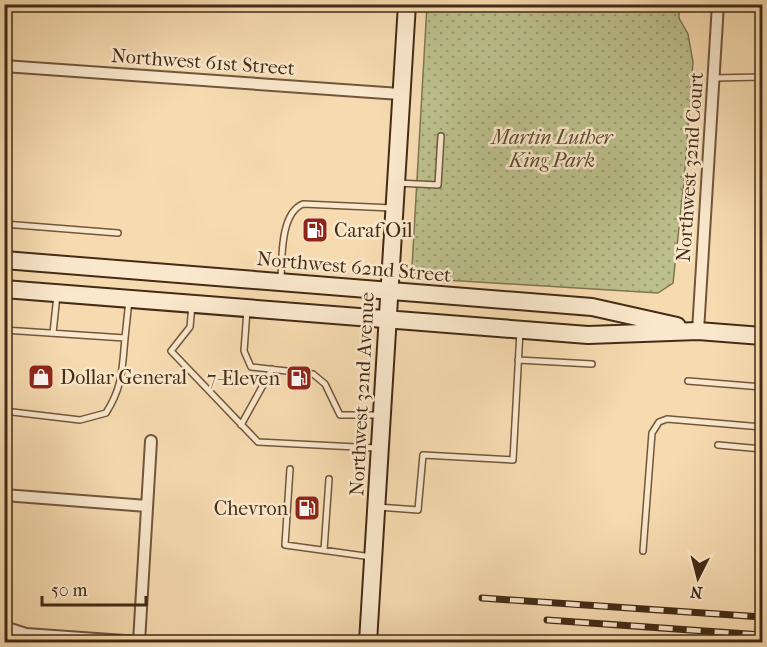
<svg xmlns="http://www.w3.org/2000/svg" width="767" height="647" viewBox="0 0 767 647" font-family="'IM FELL French Canon',serif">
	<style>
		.park { fill: url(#park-dots); stroke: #807651; stroke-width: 1.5 }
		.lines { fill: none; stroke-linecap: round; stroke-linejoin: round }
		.service-casing { stroke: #70573c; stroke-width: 8 }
		.minor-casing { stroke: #70573c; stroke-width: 14 }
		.secondary-casing { stroke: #432b16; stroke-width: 20 }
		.service { stroke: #fae8cc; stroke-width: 5 }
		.minor { stroke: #fae8cc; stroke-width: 10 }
		.secondary { stroke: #fae8cc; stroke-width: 16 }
		.rail-casing { stroke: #432b16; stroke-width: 7 }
		.rail { stroke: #fae8cc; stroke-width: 4.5; stroke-dasharray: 14; stroke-linecap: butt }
		.labels { text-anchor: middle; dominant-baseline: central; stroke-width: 5; stroke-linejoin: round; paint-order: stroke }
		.street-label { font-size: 20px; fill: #432b16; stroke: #fae8cc }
		.park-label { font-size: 20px; font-style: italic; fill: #5b492e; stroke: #fae8cc }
		.poi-label { font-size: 20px; fill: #432b16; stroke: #fae8cc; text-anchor: start }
	</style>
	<defs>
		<pattern id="park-dots" width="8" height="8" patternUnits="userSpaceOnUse" patternTransform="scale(1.5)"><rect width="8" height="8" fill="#bcc08c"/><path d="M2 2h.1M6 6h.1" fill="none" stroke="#9a9c71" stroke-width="1.8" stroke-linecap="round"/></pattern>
	</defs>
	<rect width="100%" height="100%" fill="#f7dbb0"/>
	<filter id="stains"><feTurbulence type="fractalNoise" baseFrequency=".00333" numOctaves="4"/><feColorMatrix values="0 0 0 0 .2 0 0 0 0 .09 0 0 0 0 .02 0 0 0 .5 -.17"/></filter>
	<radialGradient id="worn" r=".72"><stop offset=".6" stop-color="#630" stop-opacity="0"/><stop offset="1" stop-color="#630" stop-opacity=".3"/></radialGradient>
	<path class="park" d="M427 5H679V18L688 34 693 62 684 181 673 283 658 293 429 279 416 275 412 267Z"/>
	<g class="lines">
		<g class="service-casing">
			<path id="service" d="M714 78 762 77
				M397 183 438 185 441 136
				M4 224 118 233
				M281 280C282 259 280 213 303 204L392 208
				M192 305 190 327 171 351 258 442 376 448
				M247 310 244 351 251 367 313 374 325 384 340 415H380
				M4 330 125 338 129 300
				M53 333 57 295
				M518 360 592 364
				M688 381 762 387
				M4 411 80 420 106 413C123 386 122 369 125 338
				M241 425 272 369
				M718 445 762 449
				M290 469 285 545 372 557
				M378 507 418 510 423 455 513 460 520 331
				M324 550 329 479
				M643 551 652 433 659 422 667 419 762 427"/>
		</g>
		<g class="minor-casing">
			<path id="minor" d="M4 66 400 94
				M698 331 718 4
				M4 495 147 506
				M4 627 26 634 139 642
				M139 642 151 441"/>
		</g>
		<g class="secondary-casing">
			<path id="secondary" d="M4 260 592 307 677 326
				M4 289 588 335 698 331 762 336
				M368 642 407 4"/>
		</g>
		<use href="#service" class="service"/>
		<use href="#minor" class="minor"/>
		<use href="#secondary" class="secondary"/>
		<g class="rail-casing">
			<path id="rail" d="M482 598 762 617
				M547 620 762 635"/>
		</g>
		<use href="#rail" class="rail"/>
	</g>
	<defs>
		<g id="fuel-square" transform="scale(1.35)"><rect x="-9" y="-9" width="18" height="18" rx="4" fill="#8f2418" stroke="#fae8cc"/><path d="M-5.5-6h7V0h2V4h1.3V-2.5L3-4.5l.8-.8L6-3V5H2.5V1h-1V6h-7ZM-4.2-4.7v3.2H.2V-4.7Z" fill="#fff"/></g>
		<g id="shop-square" transform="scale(1.35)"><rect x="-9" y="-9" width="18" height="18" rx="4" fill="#8f2418" stroke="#fae8cc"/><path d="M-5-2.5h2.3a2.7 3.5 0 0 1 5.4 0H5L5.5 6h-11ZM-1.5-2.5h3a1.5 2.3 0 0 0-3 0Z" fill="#fff"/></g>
	</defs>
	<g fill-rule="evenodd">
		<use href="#fuel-square" x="315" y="230"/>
		<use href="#shop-square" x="41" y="377"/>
		<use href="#fuel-square" x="299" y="378"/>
		<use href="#fuel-square" x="307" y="508"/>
	</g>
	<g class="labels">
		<g class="street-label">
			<text transform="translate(203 62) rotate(4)">Northwest 61st Street</text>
			<text transform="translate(690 167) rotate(-86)">Northwest 32nd Court</text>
			<text transform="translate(354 267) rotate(5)">Northwest 62nd Street</text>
			<text transform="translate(362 394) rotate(-87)">Northwest 32nd Avenue</text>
		</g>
		<g class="park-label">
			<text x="552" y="137">Martin Luther<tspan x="552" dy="23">King Park</tspan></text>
		</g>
		<g class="poi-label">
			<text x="334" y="230">Caraf Oil</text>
			<text x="60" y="377">Dollar General</text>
			<text x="280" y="378" text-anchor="end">7-Eleven</text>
			<text x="288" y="508" text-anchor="end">Chevron</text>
		</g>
	</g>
	<rect width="767" height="647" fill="none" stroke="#f7dbb0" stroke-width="24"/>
	<rect x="6" y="6" width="755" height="635" fill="none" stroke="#432b16" stroke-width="3"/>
	<rect x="12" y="12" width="743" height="623" fill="none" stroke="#432b16" stroke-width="1.5"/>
	<g transform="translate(698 578) rotate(186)" stroke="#fae8cc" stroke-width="4.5" paint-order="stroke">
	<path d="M0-4.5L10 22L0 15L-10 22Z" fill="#432b16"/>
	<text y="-9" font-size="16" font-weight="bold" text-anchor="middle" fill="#432b16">N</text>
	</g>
	<path d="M42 596v9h104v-9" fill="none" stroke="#432b16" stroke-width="3"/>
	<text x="51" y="596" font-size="18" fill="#432b16" stroke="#fae8cc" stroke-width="4.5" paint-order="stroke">50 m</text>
	<rect width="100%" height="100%" filter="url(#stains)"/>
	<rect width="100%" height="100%" fill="url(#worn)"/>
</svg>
